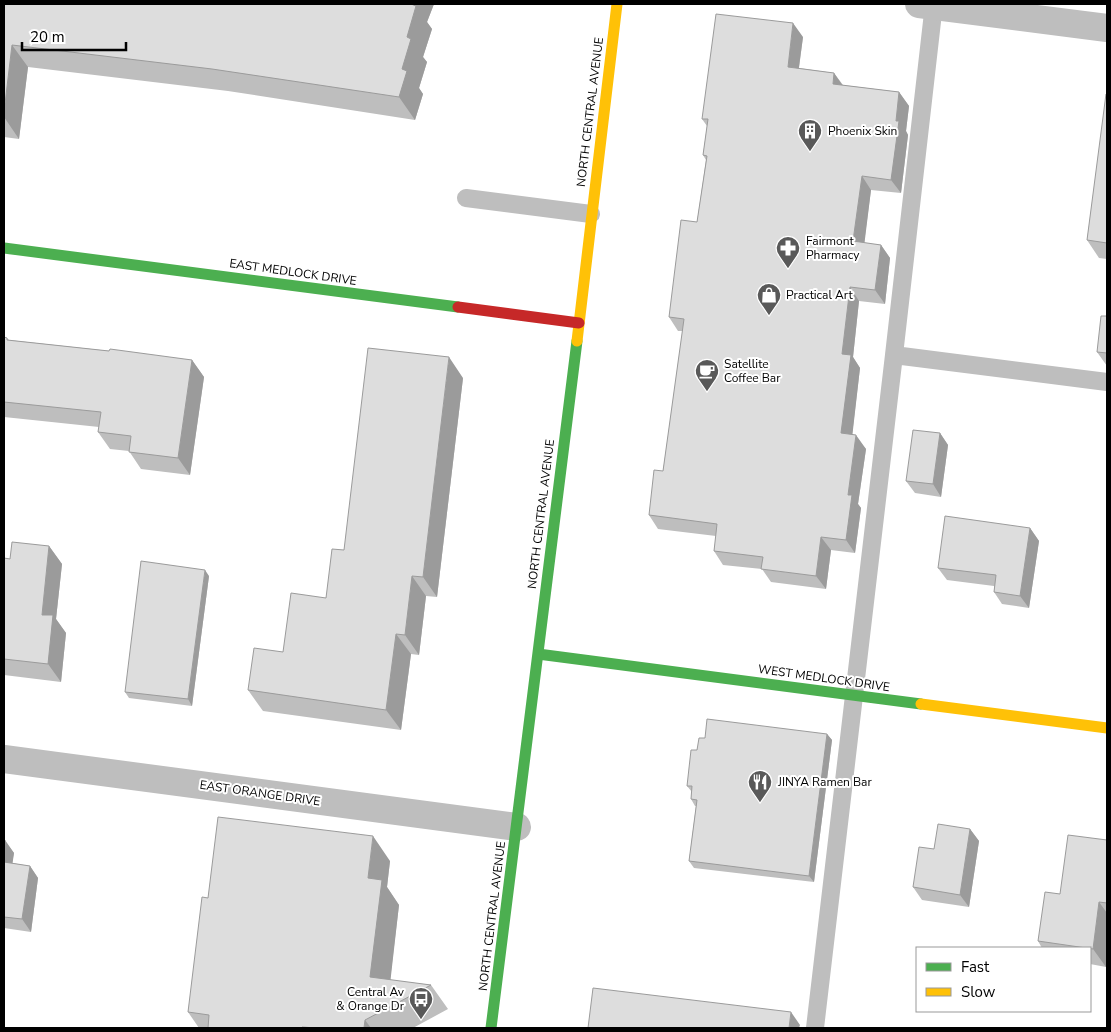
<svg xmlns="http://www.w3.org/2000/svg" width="1111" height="1032" viewBox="0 0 1111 1032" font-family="'Nunito Sans',sans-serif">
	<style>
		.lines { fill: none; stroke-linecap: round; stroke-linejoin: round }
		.lane { stroke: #bebebe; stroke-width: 18 }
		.street { stroke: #bebebe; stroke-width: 28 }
		.fast { stroke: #4caf50; stroke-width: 11 }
		.slow { stroke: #ffc107; stroke-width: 11 }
		.jam { stroke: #c62828; stroke-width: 11 }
		.wall { fill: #bebebe }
		.shaded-wall { fill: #9b9b9b }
		.building { fill: #ddd; stroke: #9b9b9b }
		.labels { text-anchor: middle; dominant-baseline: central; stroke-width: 4; stroke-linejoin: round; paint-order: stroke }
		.street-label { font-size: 12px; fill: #000; stroke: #fff }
		.poi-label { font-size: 12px; fill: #000; stroke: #fff; text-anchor: start }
	</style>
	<rect width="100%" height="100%" fill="#fff"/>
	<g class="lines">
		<path class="lane" d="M934 4 894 355 1107 382
			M466 198 591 214
			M815 1028 894 355"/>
		<path class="street" d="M919 4 1107 28
			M4 759 517 827"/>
		<path class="fast" d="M4 248 458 307
			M538 654 921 704
			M491 1028 577 341"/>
		<path class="slow" d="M577 341 617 4
			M921 704 1107 728"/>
		<path class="jam" d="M458 307 579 323"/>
	</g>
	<path class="wall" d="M4 4H434L427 22 432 29 423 57 427 62 419 88 423 94 415 120 228 91 28 67 19 139 4 137Z
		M803 37 799 68 834 73 843 85 899 92 909 106 906 131 908 135 901 193 871 190 864 243 881 245 890 258 885 304 859 301 853 357 860 368 852 435 866 449 858 504 861 508 855 553 831 550 826 589 771 582 762 569 723 565 714 551 716 536 658 529 649 515 663 471 683 331H678L669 317 697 222 706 160 703 155 707 126 702 119Z
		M1107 95V259L1099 258 1087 240Z
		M1107 316V366L1097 352Z
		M4 337 7 338 9 340 192 360 204 377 190 475 141 469 129 451 110 449 98 432 99 427 4 417Z
		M463 378 437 597 426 596 419 655 411 654 401 730 263 711 248 690 283 652 326 598 344 550Z
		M940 433 948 445 941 497 915 493 906 481Z
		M1030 528 1039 541 1029 608 1002 604 994 592V586L947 580 938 568Z
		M49 546 62 564 56 619 66 633 61 682 4 675V558L10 559Z
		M209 576 192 706 129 698 125 692Z
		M827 734 832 740 814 882 694 868 689 861 696 806H695L691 799 692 792 687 786 697 750 705 738Z
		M970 829 979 841 969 907 922 900 913 887 934 849Z
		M4 840 14 853 12 863 30 866 38 878 31 932 4 928Z
		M1107 840V954L1106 967 1090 964V948H1042L1038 941 1060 894Z
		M390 861 387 887 399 905 390 980 431 985 448 1009 413 1028H199L188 1012 208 898Z"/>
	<path class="shaded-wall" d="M411 4H434L427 22 432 29 423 57 427 62 419 88 423 94 415 120 399 97 402 69Z
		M793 23 803 37 797 81 788 67Z
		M12 45 28 67 19 139 4 117V112Z
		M834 73 843 86 833 84Z
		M899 92 909 106 906 131 908 135 901 193 891 180 896 121Z
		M862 176 871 190 863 255 853 241Z
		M881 245 890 258 885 304 875 290Z
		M850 287 859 301 853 357 860 368 851 447 841 433 842 354Z
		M449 357 463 378 437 597 423 577Z
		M192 360 204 377 190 475 178 458Z
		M940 433 948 445 941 497 933 484Z
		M856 435 866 449 858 504 861 508 855 553 846 540 848 495Z
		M1030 528 1039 541 1029 608 1020 596Z
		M821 537 831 550 826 589 816 576Z
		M49 546 62 564 56 619 66 633 61 682 48 664 42 615Z
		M205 570 209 576 192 706 188 699Z
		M412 576 426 596 419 655 405 635Z
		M396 634 411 654 401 730 386 710Z
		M827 734 832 740 814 882 809 876Z
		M970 829 979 841 969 907 960 895Z
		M373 836 390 861 387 887 399 905 388 1002 370 977 368 878Z
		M5 840 14 853 11 874 4 864V852Z
		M30 866 38 878 31 932 22 919Z
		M1099 902 1107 913V954L1106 967 1093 949Z
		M791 1012 800 1025 799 1028H789Z
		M365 1020 371 1028H364Z"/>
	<path class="building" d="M4 4H411L416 6 407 37 411 39 402 69 407 71 399 97 212 69 12 45 4 112Z
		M716 14 793 23 788 67 834 73 833 84 899 92 896 121H899L891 180 862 176 853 241 881 245 875 290 850 287 842 354 851 355 841 433 856 435 848 495H852L846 540 821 537 816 576 761 569 763 557 714 551 717 524 649 515 654 470 663 471 684 319 669 317 681 220 697 222 707 156 703 155 708 119H702Z
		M1106 94 1107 95V243L1087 240Z
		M1101 316H1107V353L1097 352Z
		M4 337 7 338V340L109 351 110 349 192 360 178 458 129 452 131 436 98 432 101 412 4 402Z
		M368 348 449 357 423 577 412 576 405 635 396 634 386 710 248 690 254 648 283 652 291 593 326 598 332 549 344 550Z
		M913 430 940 433 933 484 906 481Z
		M945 516 1030 528 1020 596 994 592 996 575 938 568Z
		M12 542 49 546 42 615H53L48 664 4 659V558L10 559Z
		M141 561 205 570 188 699 125 692Z
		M707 719 827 734 809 876 689 861 697 800 691 799 692 786H687L691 750H697L699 738H705Z
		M218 817 373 836 368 878 382 880 370 977 431 985 365 1020 364 1028H316L302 1027V1028H208L209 1015 188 1012 202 897 208 898Z
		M938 824 970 829 960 895 913 887 919 847 934 849Z
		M1068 835 1107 840V903L1099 902 1093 949 1038 941 1045 892 1060 894Z
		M4 840H5L4 852Z
		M4 862 30 866 22 919 4 917Z
		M593 988 791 1012 789 1028H588Z"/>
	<defs>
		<g id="building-pin" transform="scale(1.25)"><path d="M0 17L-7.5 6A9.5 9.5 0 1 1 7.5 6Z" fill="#595959" stroke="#fff"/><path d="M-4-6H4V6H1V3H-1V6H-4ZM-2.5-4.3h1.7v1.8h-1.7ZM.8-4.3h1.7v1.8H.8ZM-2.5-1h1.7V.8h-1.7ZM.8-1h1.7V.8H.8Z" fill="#fff"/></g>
		<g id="pharmacy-pin" transform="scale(1.25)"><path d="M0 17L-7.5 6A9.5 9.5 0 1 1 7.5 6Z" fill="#595959" stroke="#fff"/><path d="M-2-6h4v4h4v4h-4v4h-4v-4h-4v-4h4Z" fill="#fff"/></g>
		<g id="shop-pin" transform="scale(1.25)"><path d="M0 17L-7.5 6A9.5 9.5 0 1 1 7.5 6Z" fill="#595959" stroke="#fff"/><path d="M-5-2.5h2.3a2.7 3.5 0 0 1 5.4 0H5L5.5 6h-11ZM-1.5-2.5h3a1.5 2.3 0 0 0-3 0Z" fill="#fff"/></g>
		<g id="cafe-pin" transform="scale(1.25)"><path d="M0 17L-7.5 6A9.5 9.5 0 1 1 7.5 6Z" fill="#595959" stroke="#fff"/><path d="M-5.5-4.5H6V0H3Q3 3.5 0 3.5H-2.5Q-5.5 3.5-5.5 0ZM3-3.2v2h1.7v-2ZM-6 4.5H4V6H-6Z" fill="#fff"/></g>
		<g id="restaurant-pin" transform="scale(1.25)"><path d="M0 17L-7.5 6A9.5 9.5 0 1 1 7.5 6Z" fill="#595959" stroke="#fff"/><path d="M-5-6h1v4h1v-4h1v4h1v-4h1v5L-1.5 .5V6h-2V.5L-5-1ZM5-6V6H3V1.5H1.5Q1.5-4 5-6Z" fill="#fff"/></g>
		<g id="bus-pin" transform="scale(1.25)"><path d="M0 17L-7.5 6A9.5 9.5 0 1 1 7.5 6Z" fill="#595959" stroke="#fff"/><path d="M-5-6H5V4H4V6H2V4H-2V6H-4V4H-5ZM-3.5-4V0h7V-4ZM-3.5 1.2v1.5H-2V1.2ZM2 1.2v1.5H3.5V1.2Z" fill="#fff"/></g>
	</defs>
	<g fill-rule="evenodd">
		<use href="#building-pin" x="810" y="131"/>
		<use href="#pharmacy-pin" x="788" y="248"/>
		<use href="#shop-pin" x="769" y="295"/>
		<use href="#cafe-pin" x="707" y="371"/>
		<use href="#restaurant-pin" x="760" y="782"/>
		<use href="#bus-pin" x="421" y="999"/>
	</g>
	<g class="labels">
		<g class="street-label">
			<text transform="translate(590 112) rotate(-83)">NORTH CENTRAL AVENUE</text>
			<text transform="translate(293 272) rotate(8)">EAST MEDLOCK DRIVE</text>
			<text transform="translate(541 514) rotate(-83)">NORTH CENTRAL AVENUE</text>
			<text transform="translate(824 678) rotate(8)">WEST MEDLOCK DRIVE</text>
			<text transform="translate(260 793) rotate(8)">EAST ORANGE DRIVE</text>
			<text transform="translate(492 916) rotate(-83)">NORTH CENTRAL AVENUE</text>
		</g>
		<g class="poi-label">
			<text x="828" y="131">Phoenix Skin</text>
			<text x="806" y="241">Fairmont<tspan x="806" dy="14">Pharmacy</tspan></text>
			<text x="786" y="295">Practical Art</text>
			<text x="724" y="364">Satellite<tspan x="724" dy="14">Coffee Bar</tspan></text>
			<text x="778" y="782">JINYA Ramen Bar</text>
			<text x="404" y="992" text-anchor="end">Central Av<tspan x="404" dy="14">&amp; Orange Dr</tspan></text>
		</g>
	</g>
	<rect width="1111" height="1032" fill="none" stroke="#000000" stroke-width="10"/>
	<rect x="916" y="947" width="175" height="65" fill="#ffffff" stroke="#999999"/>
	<rect x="926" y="963" width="25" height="8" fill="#4caf50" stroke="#999999"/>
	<text x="961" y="972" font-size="15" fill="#000000">Fast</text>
	<rect x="926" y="988" width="25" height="8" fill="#ffc107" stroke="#999999"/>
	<text x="961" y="997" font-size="15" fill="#000000">Slow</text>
	<path d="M22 42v8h104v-8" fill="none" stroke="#000000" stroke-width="2.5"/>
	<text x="30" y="42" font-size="15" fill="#000000" stroke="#ffffff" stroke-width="4" paint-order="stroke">20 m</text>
</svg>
